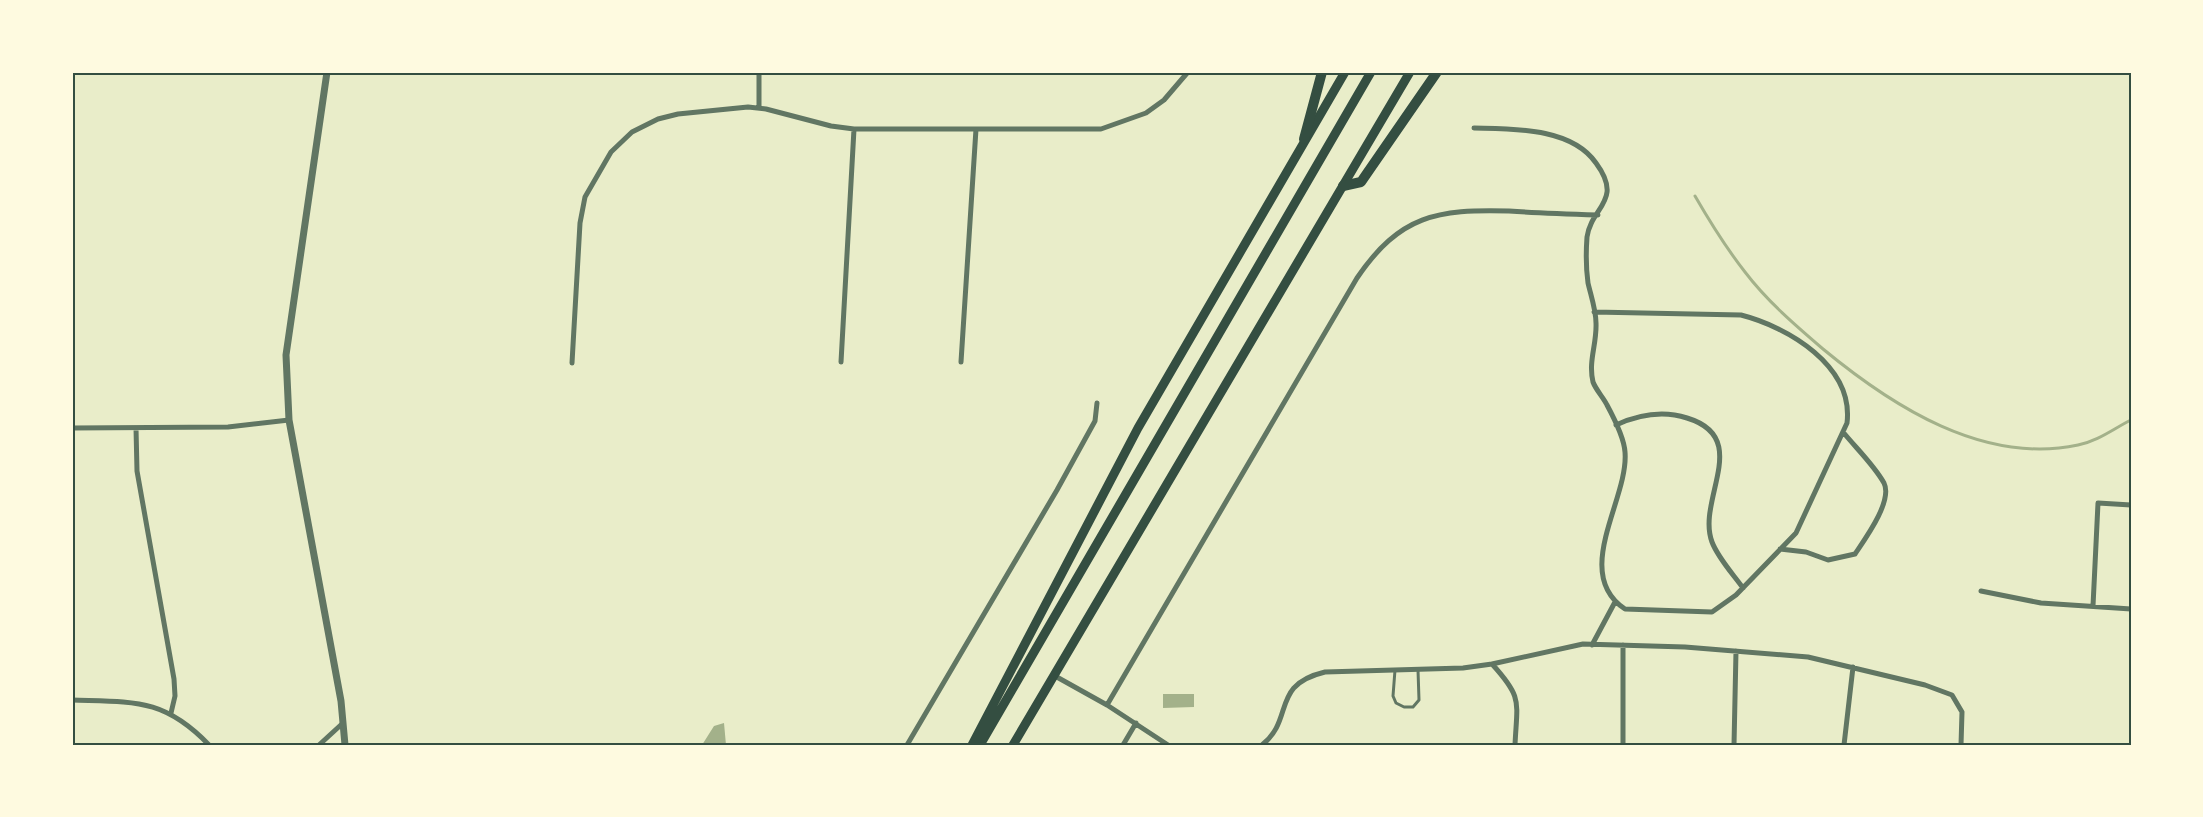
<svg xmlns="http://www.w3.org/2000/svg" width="2203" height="817" viewBox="0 0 2203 817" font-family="Arial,sans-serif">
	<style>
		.water { fill: #a3b18a }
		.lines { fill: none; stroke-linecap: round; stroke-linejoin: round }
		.stream { stroke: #a3b18a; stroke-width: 3 }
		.service { stroke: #617663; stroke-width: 3 }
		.minor { stroke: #617663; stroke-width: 5 }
		.tertiary { stroke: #617663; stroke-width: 7 }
		.trunk { stroke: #344e41; stroke-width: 9 }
		.motorway { stroke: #344e41; stroke-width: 10 }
		.neatline { fill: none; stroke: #344e41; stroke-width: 2 }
	</style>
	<rect width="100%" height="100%" fill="#e9edc9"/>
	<path class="water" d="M1163 694H1194V707L1163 708Z
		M724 723 726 745H702L714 726Z"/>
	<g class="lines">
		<path class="stream" d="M1695 196C1710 222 1727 249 1745 272 1767 301 1795 325 1823 349 1892 406 1983 465 2078 445 2098 441 2113 429 2131 420"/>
		<path class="service" d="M1395 670 1393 696 1396 703 1404 707H1413L1419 700 1418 670"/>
		<path class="minor" d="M759 108V72
			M1474 128C1512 129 1571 127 1596 163 1624 201 1591 207 1587 237 1586 251 1586 269 1588 283 1591 296 1596 310 1596 323 1597 344 1588 361 1593 382 1596 390 1603 397 1607 405 1614 418 1624 437 1625 452 1629 499 1571 573 1625 609L1712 612 1736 595 1796 533 1847 423C1854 366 1788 327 1741 315L1594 312
			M841 362 854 129
			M961 362 976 129
			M572 363 580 223 585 197 611 152 632 132 658 119 678 114 748 107 766 109 831 126 854 129H1101L1146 113 1164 100 1188 72
			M1616 425C1638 415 1662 410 1687 418 1753 438 1696 500 1712 542 1718 558 1733 574 1743 588
			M72 428 228 427 289 420
			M136 428 137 471 174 679 175 696 171 713
			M1780 549 1806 552 1828 560 1855 554C1865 539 1893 501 1884 483 1874 465 1856 448 1843 432
			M1981 591 2041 603 2131 609
			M2093 606 2098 503 2131 505
			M1592 645 1615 602
			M1623 645V745
			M1492 664 1583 644 1685 647 1808 657 1925 685 1952 695 1962 712 1961 745
			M1055 676 1107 705 1168 745
			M72 700C134 702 164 698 209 745
			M1107 705 1357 278C1400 215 1437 209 1509 211 1539 213 1568 214 1598 215
			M319 745 343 723
			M907 745 1057 490 1095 421 1097 403
			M1123 745 1136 723
			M1262 745C1295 719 1270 685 1325 672L1463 668 1492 664C1523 698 1517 701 1515 745
			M1734 745 1736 651
			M1844 745 1853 667"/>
		<path class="tertiary" d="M327 72 286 355 289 420 341 701 345 745"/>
		<path class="trunk" d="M972 745 1138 428 1345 72
			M980 745 1371 72
			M1013 745 1410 72"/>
		<path class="motorway" d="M1304 139 1322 72
			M1343 186 1361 182 1437 72"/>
	</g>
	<rect width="2203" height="817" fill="none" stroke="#fefae0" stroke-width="147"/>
	<rect x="74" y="74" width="2056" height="670" class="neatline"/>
</svg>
